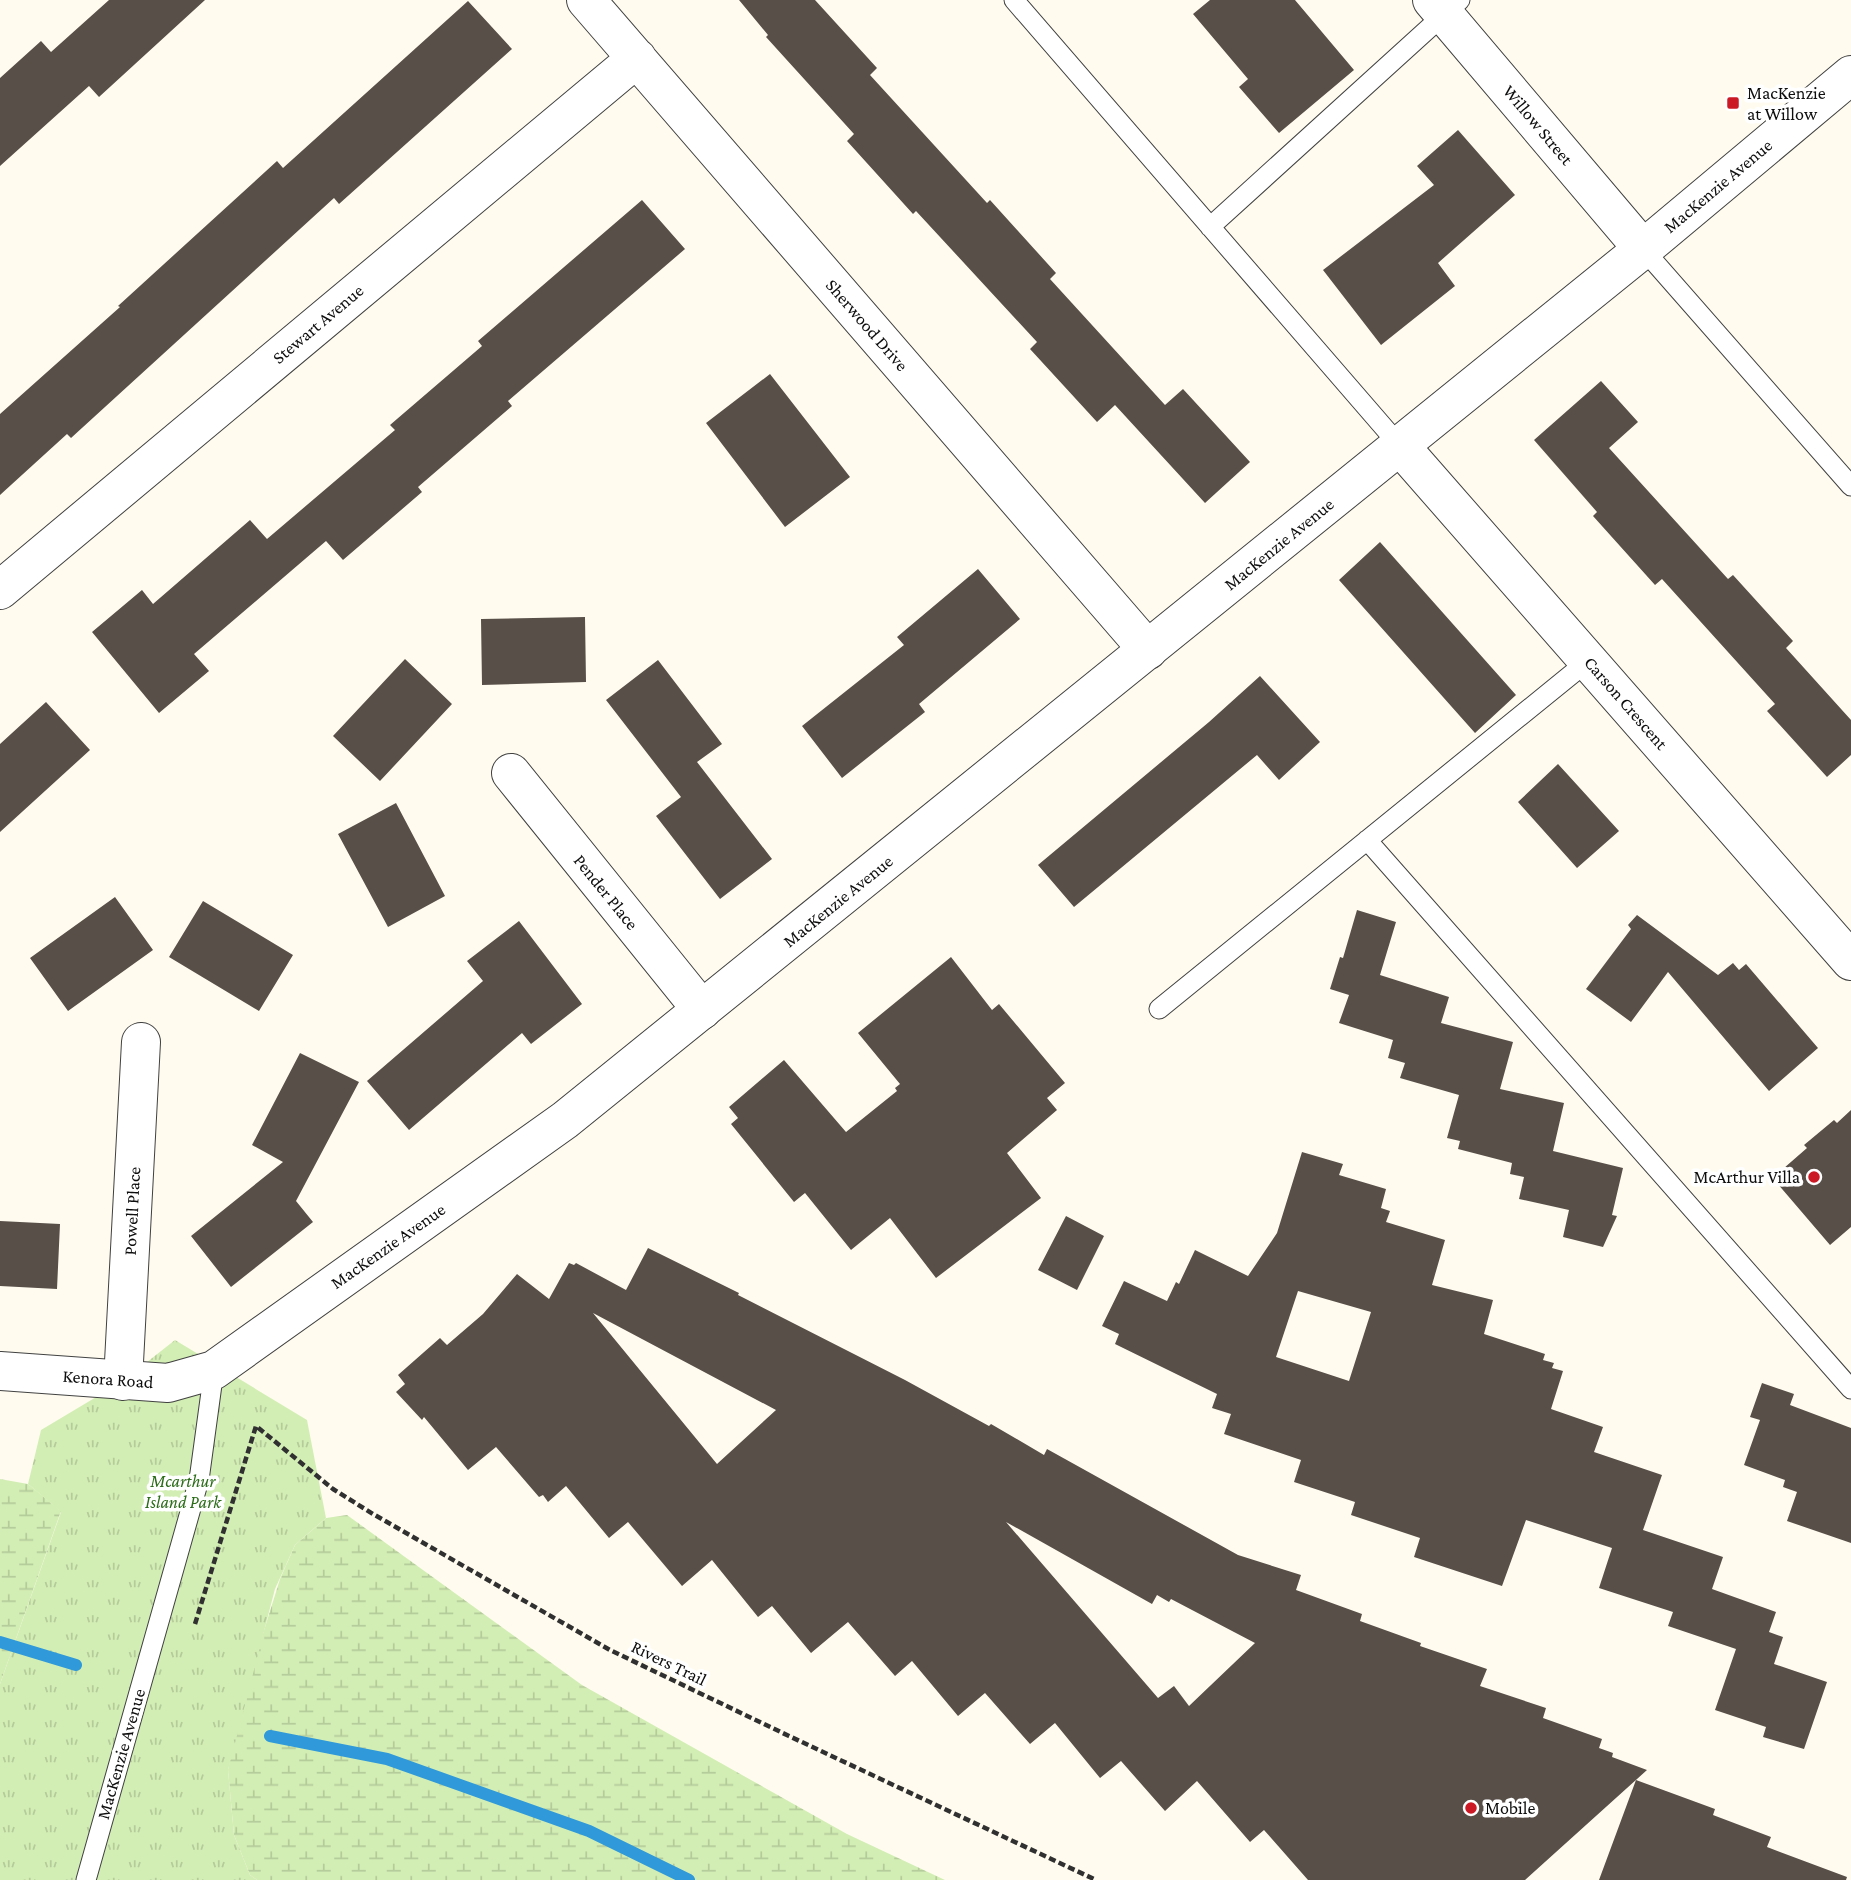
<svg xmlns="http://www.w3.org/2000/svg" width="1851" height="1880" viewBox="0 0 1851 1880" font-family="'Crimson Pro',serif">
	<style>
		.wetland { fill: url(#wetland-marsh) }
		.park { fill: url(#park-tufts) }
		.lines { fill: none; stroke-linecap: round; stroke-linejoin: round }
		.stream { stroke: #2f99da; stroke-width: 12 }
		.building { fill: #584f49; fill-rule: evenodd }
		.service-casing { stroke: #414141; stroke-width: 21 }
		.minor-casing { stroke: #414141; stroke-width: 40 }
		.tertiary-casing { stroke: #414141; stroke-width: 40 }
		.path { stroke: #303030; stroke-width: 4.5; stroke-dasharray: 7 3.5; stroke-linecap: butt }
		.service { stroke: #fff; stroke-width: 19 }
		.minor { stroke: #fff; stroke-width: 38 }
		.tertiary { stroke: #fff; stroke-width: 38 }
		.poi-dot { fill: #cb1925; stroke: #fff; stroke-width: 2.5 }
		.labels { text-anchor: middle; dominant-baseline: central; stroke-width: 7; stroke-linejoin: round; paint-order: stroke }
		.poi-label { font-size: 18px; fill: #0e0e0e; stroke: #fff; text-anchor: start }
		.street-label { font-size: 18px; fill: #0e0e0e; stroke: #fff }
		.park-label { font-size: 18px; font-style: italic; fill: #2b6c18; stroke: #fff }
	</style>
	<defs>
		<pattern id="wetland-marsh" width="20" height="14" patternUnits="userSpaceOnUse" patternTransform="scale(1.75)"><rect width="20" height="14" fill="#d3eeb5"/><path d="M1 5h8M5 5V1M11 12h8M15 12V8" fill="none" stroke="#b4cb9a"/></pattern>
		<pattern id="park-tufts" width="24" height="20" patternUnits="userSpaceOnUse" patternTransform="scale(1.75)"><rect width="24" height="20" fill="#d3eeb5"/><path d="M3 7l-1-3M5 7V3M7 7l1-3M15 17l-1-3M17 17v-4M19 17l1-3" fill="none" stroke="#b4cb9a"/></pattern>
	</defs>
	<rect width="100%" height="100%" fill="#fffcef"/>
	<path class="wetland" d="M0 1479 28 1484 61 1511 0 1684Z
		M347 1515 582 1685 847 1834 945 1880H257L250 1875 234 1835 228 1770 234 1739 261 1640 280 1579 295 1545 326 1518Z"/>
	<path class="park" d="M175 1340 307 1420 326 1518 295 1545 275 1589 228 1770 234 1835 250 1875 257 1880H0V1684L61 1512 28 1484 41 1430 123 1381Z"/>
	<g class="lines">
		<path class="stream" d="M0 1642 76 1665
			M270 1736 387 1759 589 1831 689 1880"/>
	</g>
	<path class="building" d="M109 0H205L99 97 89 86 0 166V78L41 41 51 52Z
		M739 0H815L877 68 870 75 987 203 990 200 1056 273 1050 279 1165 405 1183 389 1250 462 1205 503 1115 405 1097 422 1030 349 1037 342 916 211 913 214 847 141 854 134 766 37 768 35Z
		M1210 0H1295L1354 70 1279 133 1239 87 1248 79 1193 14Z
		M468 1 512 49 339 204 334 198 71 438 67 434 0 495V414L120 307 118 306 277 161 283 168Z
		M1458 130 1515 195 1438 263 1455 286 1381 345 1323 270 1434 185 1417 166Z
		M642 200 685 249 508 401 512 406 418 487 422 492 343 560 326 541 194 654 209 671 159 713 92 632 142 590 153 604 250 520 267 539 395 430 390 425 482 346 478 341Z
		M770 374 850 477 785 527 706 423Z
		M1601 381 1638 422 1609 448 1728 579 1733 575 1793 641 1786 648 1851 720V755L1827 777 1767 711 1775 704 1662 579 1655 585 1593 516 1597 512 1534 440Z
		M1380 542 1516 695 1475 733 1339 580Z
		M978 569 1020 619 919 704 925 712 842 778 802 726 904 645 897 637Z
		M585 617 586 682 482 685 481 619Z
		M405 659 452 704 380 781 333 736Z
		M658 660 722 744 697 762 772 859 720 899 656 816 681 797 606 700Z
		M1260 676 1320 742 1279 780 1257 755 1074 907 1038 865 1209 722Z
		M46 702 90 750 0 832V744Z
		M1558 764 1619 831 1577 868 1518 802Z
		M396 803 445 896 388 927 338 834Z
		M115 897 153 950 68 1011 30 958Z
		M203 901 293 955 259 1011 169 957Z
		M1357 910 1396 922 1380 975 1449 997 1441 1023 1513 1042 1500 1089 1564 1103 1553 1151 1623 1168 1612 1215 1617 1216 1603 1247 1563 1237 1569 1210 1519 1199 1524 1177 1510 1174 1512 1163 1458 1149 1460 1141 1447 1138 1459 1095 1400 1078 1405 1063 1388 1058 1393 1040 1339 1023 1349 995 1330 989 1340 957 1343 958Z
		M1637 915 1718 975 1733 963 1739 970 1746 964 1818 1048 1769 1091 1668 972 1631 1022 1586 989 1631 929 1628 925Z
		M519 921 582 1004 531 1044 522 1033 409 1130 367 1081 483 981 467 961Z
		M951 957 992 1010 999 1004 1065 1083 1047 1098 1057 1110 1007 1153 1041 1198 936 1278 890 1218 851 1250 805 1193 794 1202 731 1124 738 1118 729 1107 784 1060 846 1132 897 1091 895 1088 900 1084 858 1033Z
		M300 1053 359 1082 296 1201 313 1222 231 1287 191 1236 283 1162 252 1145Z
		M1851 1110V1227L1830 1245 1777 1183 1780 1180 1776 1175 1807 1148 1804 1145 1834 1120 1837 1123Z
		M1302 1152 1343 1164 1339 1175 1386 1189 1381 1208 1390 1211 1386 1222 1445 1240 1432 1285 1493 1300 1484 1334 1545 1354 1543 1360 1554 1363 1552 1368 1563 1371 1551 1409 1603 1427 1594 1452 1662 1475 1643 1530 1723 1557 1712 1589 1776 1612 1769 1632 1783 1637 1774 1664 1827 1682 1804 1749 1763 1737 1766 1727 1715 1710 1736 1649 1668 1626 1673 1612 1599 1588 1612 1548 1526 1520 1502 1586 1414 1557 1420 1538 1351 1515 1355 1502 1294 1482 1301 1460 1224 1434 1231 1414 1212 1408 1217 1394 1115 1344 1119 1334 1102 1326 1124 1281 1167 1301 1176 1282 1179 1284 1195 1250 1248 1276 1277 1233ZM1298 1291 1371 1312 1349 1381 1276 1357Z
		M1066 1216 1104 1236 1077 1290 1038 1270Z
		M0 1221 60 1224 57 1289 0 1286Z
		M648 1248 739 1293 738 1295 905 1380 989 1426 991 1424 1044 1455 1047 1449 1238 1555 1301 1575 1296 1590 1362 1614 1360 1621 1421 1643 1420 1646 1487 1669 1480 1686 1546 1708 1543 1718 1602 1739 1599 1748 1613 1753 1612 1757 1647 1770 1525 1880H1308L1264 1830 1250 1842 1197 1781 1165 1811 1121 1761 1100 1778 1055 1723 1030 1744 985 1693 958 1716 912 1661 895 1676 848 1622 811 1653 772 1606 758 1617 712 1560 682 1586 628 1522 609 1538 566 1486 548 1502 543 1495 539 1497 496 1447 468 1470 424 1417 422 1420 396 1392 405 1384 398 1375 440 1338 447 1345 483 1314 517 1274 549 1299 569 1263 574 1265 576 1263 626 1290ZM593 1313 776 1410 717 1464ZM1006 1522 1152 1604 1157 1595 1169 1602 1171 1599 1255 1643 1189 1706 1174 1686 1158 1698Z
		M1762 1383 1794 1394 1790 1405 1851 1428V1543L1787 1521 1797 1492 1783 1487 1785 1480 1744 1465 1760 1420 1750 1417Z
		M1636 1780 1715 1809 1713 1815 1771 1837 1767 1847 1847 1877 1846 1880H1599Z"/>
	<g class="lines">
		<g class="service-casing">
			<path id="service" d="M1014 0 1400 446
				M1210 227 1460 0
				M1643 249 1851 486
				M1367 840 1851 1389
				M1159 1009 1588 661
				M86 1880 199 1480 214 1370"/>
		</g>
		<g class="minor-casing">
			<path id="minor" d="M586 0 1148 650
				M1432 0 1643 249
				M1400 446 1851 961
				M0 590 637 58
				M511 773 702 1010
				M123 1381 141 1042"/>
		</g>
		<g class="tertiary-casing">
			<path id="tertiary" d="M0 1371 168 1383 214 1370 565 1120 1643 249 1851 75"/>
		</g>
		<path class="path" d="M195 1624 256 1426 333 1489 373 1514 610 1650 789 1736 1096 1880"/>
		<use href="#service" class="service"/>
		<use href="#minor" class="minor"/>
		<use href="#tertiary" class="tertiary"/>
	</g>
	<g class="poi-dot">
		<rect x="1726" y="96" width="14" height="14" rx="3.5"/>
		<circle cx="1814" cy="1177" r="7"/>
		<circle cx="1471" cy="1808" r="7"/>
	</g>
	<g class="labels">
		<g class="poi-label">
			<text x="1747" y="93">MacKenzie<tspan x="1747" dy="21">at Willow</tspan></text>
			<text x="1800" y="1177" text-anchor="end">McArthur Villa</text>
			<text x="1485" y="1808">Mobile</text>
		</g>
		<g class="street-label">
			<text transform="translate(1538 125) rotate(50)">Willow Street</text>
			<text transform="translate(1718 186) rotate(-40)">MacKenzie Avenue</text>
			<text transform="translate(318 324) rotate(-40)">Stewart Avenue</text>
			<text transform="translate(867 325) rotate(49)">Sherwood Drive</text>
			<text transform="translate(1279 544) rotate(-39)">MacKenzie Avenue</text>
			<text transform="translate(1626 703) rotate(49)">Carson Crescent</text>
			<text transform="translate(606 892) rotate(51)">Pender Place</text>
			<text transform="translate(838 901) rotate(-39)">MacKenzie Avenue</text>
			<text transform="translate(132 1211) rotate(-87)">Powell Place</text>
			<text transform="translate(388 1246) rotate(-35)">MacKenzie Avenue</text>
			<text transform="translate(108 1379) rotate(4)">Kenora Road</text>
			<text transform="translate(669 1663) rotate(26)">Rivers Trail</text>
			<text transform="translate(121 1754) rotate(-74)">MacKenzie Avenue</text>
		</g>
		<g class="park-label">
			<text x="183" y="1481">Mcarthur<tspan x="183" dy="21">Island Park</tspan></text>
		</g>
	</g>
</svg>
